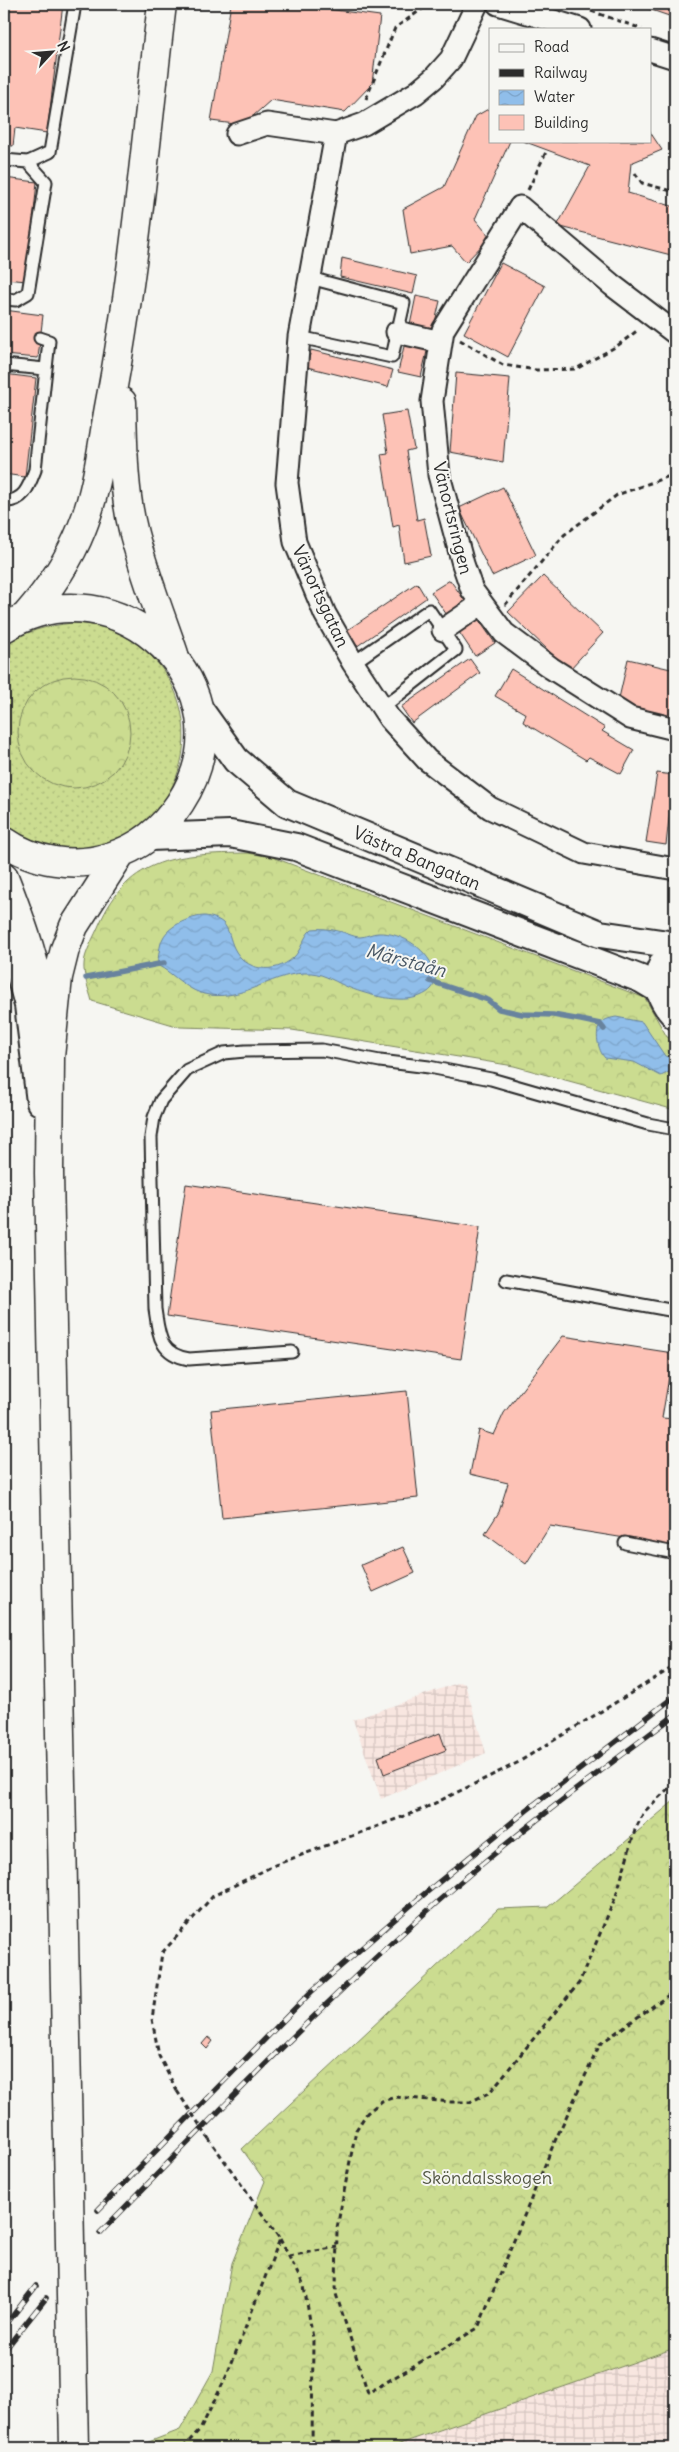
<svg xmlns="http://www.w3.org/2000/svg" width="679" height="2452" viewBox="0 0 679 2452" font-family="Delius,sans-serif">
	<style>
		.industrial { fill: url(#industrial-grid) }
		.grass { fill: url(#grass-dots); stroke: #7b845e }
		.forest { fill: url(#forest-crowns); stroke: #7b845e }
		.water { fill: url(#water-waves); stroke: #68839e }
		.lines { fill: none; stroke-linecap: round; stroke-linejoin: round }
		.stream { stroke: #68839e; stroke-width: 5.5 }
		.building { fill: #fdc2b6; stroke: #2b2b2b }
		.service-casing { stroke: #2b2b2b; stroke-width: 15 }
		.minor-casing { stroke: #2b2b2b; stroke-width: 25 }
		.tertiary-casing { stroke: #2b2b2b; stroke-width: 30 }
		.secondary-casing { stroke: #2b2b2b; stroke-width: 31 }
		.path { stroke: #2b2b2b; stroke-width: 3; stroke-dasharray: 5 4; stroke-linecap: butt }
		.service { stroke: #f6f6f2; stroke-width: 11 }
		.minor { stroke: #f6f6f2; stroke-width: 21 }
		.tertiary { stroke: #f6f6f2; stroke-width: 26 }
		.secondary { stroke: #f6f6f2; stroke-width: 28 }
		.rail-casing { stroke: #2b2b2b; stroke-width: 5.5 }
		.rail { stroke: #f6f6f2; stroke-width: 4; stroke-dasharray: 11; stroke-linecap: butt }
		.path-bridge { stroke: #2b2b2b; stroke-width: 3; stroke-dasharray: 5 4; stroke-linecap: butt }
		.labels { text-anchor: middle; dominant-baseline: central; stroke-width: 4; stroke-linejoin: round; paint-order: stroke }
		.street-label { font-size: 18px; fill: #2b2b2b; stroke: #f6f6f2 }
		.park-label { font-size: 18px; fill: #535744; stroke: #f6f6f2 }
		.water-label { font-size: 19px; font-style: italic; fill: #495764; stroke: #f6f6f2 }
	</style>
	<defs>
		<pattern id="industrial-grid" width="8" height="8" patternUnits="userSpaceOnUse" patternTransform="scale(1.25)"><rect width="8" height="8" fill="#f8e6e0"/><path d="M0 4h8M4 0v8" fill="none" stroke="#d5c5c0"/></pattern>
		<pattern id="grass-dots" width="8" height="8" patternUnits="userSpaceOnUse" patternTransform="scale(1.25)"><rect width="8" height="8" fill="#cbdc90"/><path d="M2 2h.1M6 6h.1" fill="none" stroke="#aebd7c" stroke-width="1.8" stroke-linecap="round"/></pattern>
		<pattern id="forest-crowns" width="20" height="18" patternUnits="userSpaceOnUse" patternTransform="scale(1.25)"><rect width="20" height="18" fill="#cbdc90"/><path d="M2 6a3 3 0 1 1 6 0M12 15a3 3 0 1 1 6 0" fill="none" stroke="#aebd7c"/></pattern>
		<pattern id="water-waves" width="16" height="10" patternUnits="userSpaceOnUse" patternTransform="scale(1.25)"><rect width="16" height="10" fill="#90beea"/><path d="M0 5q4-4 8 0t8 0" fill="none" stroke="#7ca3c9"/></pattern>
	</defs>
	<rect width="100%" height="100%" fill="#f6f6f2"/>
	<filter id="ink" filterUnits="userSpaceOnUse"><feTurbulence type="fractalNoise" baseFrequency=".02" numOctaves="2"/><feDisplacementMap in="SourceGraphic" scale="10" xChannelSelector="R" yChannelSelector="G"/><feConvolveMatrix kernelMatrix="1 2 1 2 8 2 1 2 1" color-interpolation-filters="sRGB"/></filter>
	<g filter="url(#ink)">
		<path class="industrial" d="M460 1682 465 1684 486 1753 381 1799 353 1720Z
			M675 2348V2448H388Z"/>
		<path class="grass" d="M72 623C88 624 105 626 119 633 222 685 197 835 82 848 55 850 25 842 4 825V646C24 631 47 626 72 623Z"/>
		<path class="forest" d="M18 732a56 56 0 1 1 112 0a56 56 0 1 1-112 0Z
			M248 853 272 857 645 998 667 1037 675 1039V1110L514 1066 292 1030 180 1027 92 1001C89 990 83 975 84 964 84 954 95 935 99 925 129 855 181 854 248 853Z
			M675 1800V2348L388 2448H133L180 2430 213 2371 232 2263 265 2181 242 2149 498 1909 548 1907Z"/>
		<path class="water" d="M205 916C211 917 217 918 223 923 229 929 230 940 234 948 245 971 274 975 293 958 302 950 303 936 312 929 320 928 330 929 338 931 345 932 353 937 360 937 366 937 372 933 378 933 402 932 430 950 435 974 437 986 430 992 420 996 401 1004 368 995 350 988 337 983 325 974 311 973 273 971 249 1000 209 995 187 992 175 974 157 965 159 957 159 945 163 938 169 925 192 916 205 916Z
			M616 1017 642 1022 665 1056 675 1058V1073L669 1072 661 1076 634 1062 605 1058C598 1051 594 1031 601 1023 605 1019 611 1018 616 1017Z"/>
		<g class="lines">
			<path class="stream" d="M86 978 164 963
				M430 981 488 1000 499 1009 522 1014 553 1015 581 1020 600 1024 604 1029"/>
		</g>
		<path class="building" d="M4 4H63L47 133 15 128 13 146 4 145Z
			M231 4H289L380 16 372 84 345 112 271 100 243 125 211 121Z
			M634 4H675V18Z
			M490 108V141H510L475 219 490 237 466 262 452 246 410 254 403 209 444 187 476 116Z
			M650 132 662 150 631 163 628 193 675 207V256L557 226 590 166 523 141H650Z
			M4 178 37 182 27 281 4 279Z
			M342 258 417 276 413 294 340 277Z
			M501 263 545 286 508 357 464 333Z
			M416 296 440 301 433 331 410 325Z
			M4 310 43 315 38 358 4 355Z
			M405 342 428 347 421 377 398 372Z
			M311 350 393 370 388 387 307 367Z
			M456 373 510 378 503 462 450 452Z
			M4 374 36 378 25 477 4 474Z
			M407 411 414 449 406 451 417 520 424 518 431 556 404 562 399 525 393 527 381 454 388 453 382 415Z
			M503 487 536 555 492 576 459 508Z
			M543 576 603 633 569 670 508 612Z
			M450 580 468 605 449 618 431 592Z
			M417 583 426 598 356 647 346 631Z
			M476 616 495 643 475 656 457 629Z
			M470 659 480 673 412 723 401 707Z
			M628 659 675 670V721L617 707Z
			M511 669 605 728 602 731 634 750 621 774 589 757 586 760 523 722 526 714 495 696Z
			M657 773 674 775 666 845 646 842Z
			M186 1184 480 1227 461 1359 167 1316Z
			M563 1336 673 1353 662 1418 675 1419V1546L550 1526 526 1564 485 1534 499 1512 508 1483 470 1474 479 1430 494 1435 504 1413Z
			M407 1391 418 1498 222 1518 211 1410Z
			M403 1547 415 1573 373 1592 361 1565Z
			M440 1733 446 1750 384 1774 378 1757Z
			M208 2037 213 2041 207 2049 202 2044Z"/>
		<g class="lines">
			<g class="service-casing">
				<path id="service" d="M4 160 28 162 50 152 75 4
					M4 299 16 300 28 293 46 182 28 162
					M299 337 392 357 404 303 310 278
					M4 365 45 369
					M4 501C24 502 29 486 35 470L49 341 40 338
					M353 663 429 610 456 650 382 708
					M506 1280 675 1311
					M292 1352 189 1359C159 1354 159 1335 155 1309L151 1137 154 1117 161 1100 187 1070 224 1053 245 1051 322 1050 380 1061 429 1067 491 1079 648 1124 675 1129
					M625 1543 675 1553"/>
			</g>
			<g class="minor-casing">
				<path id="minor" d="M498 4 580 29
					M650 50 675 58
					M237 134 267 124 336 134 364 124 416 93 434 78 451 59 477 4
					M336 134 299 337 287 483 295 542 325 614 353 663 389 718 427 760 490 808 584 853 675 869
					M397 332 441 342
					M675 333 612 285 520 207 443 330 432 401 439 475 463 564 472 590 504 633 551 668 630 718 675 729
					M443 630 481 604"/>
			</g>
			<g class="tertiary-casing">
				<path id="tertiary" d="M198 707 236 760 287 803 600 934 675 945
					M150 837 230 834 296 847 641 979 658 989
					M4 917 28 1005 40 1102
					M675 948C652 970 654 993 675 1016"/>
			</g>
			<g class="secondary-casing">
				<path id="secondary" d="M122 402C123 446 123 491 134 534 145 575 160 614 174 654
					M25 617C49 590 69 561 82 528 98 489 102 444 110 402 135 271 146 136 162 4
					M4 628C118 557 255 689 180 803 163 829 139 848 109 857 75 868 34 862 4 841
					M4 877C22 923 39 970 45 1019
					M74 2448 49 1173 50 1057 58 977 65 949 74 926 121 853"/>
			</g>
			<path class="path" d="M591 11 642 29
				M366 99 395 28 425 7 426 4
				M635 173 642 183 675 192
				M528 190 547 150
				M460 340 503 365 536 370 576 369 617 346 638 330
				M505 605 564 535 617 495 675 474
				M675 1782 644 1812 635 1830 616 1896 579 1983 490 2092 470 2102H451L396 2097 382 2101 367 2113 356 2130 337 2228 336 2294 368 2393 478 2328 554 2143 600 2044 670 1994 675 1993
				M177 2091 159 2056 152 2019 162 1953 213 1896 275 1865 423 1809 517 1763 675 1666
				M280 2239 304 2286 313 2338 312 2448
				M289 2256 337 2247
				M183 2448 201 2428 227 2375 280 2239 209 2139"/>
			<use href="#service" class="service"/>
			<use href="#minor" class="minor"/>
			<use href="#tertiary" class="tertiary"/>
			<use href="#secondary" class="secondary"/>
			<g class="rail-casing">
				<path id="rail" d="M98 2210 311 1992 417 1900 527 1810 675 1696
					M100 2233C216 2114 331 1993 457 1885 527 1825 602 1770 675 1715
					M4 2327 36 2286
					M4 2351 46 2298"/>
			</g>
			<use href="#rail" class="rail"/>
			<path class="path-bridge" d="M177 2091 209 2139"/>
		</g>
	</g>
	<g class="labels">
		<g class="street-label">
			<text transform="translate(453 518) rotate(76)">Vänortsringen</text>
			<text transform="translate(321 596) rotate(65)">Vänortsgatan</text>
			<text transform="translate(417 858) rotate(23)">Västra Bangatan</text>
		</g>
		<g class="park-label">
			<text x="487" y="2177">Sköndalsskogen</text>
		</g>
		<g class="water-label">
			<text transform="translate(406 960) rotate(15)">Märstaån</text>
		</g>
	</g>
	<rect width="679" height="2452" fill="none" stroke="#f6f6f2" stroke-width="20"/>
	<rect x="10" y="10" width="659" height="2432" fill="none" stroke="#2b2b2b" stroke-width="2" filter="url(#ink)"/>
	<rect x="489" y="28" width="162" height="115" fill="#f6f6f2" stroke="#a5a5a2"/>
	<rect x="499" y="44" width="25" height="8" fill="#f6f6f2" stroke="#a5a5a2"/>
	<text x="534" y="52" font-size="15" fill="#2b2b2b">Road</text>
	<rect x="499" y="69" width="25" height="8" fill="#2b2b2b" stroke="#a5a5a2"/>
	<text x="534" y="78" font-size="15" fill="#2b2b2b">Railway</text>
	<rect x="499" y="90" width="25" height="15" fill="url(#water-waves)" stroke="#a5a5a2"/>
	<text x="534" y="102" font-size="15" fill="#2b2b2b">Water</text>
	<rect x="499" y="115" width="25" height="15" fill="#fdc2b6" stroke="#a5a5a2"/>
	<text x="534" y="128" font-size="15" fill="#2b2b2b">Building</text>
	<g transform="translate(52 52) rotate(64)" stroke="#f6f6f2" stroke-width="4" paint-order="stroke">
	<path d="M0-4L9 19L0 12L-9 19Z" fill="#2b2b2b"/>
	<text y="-8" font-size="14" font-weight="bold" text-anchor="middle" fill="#2b2b2b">N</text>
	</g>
</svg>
